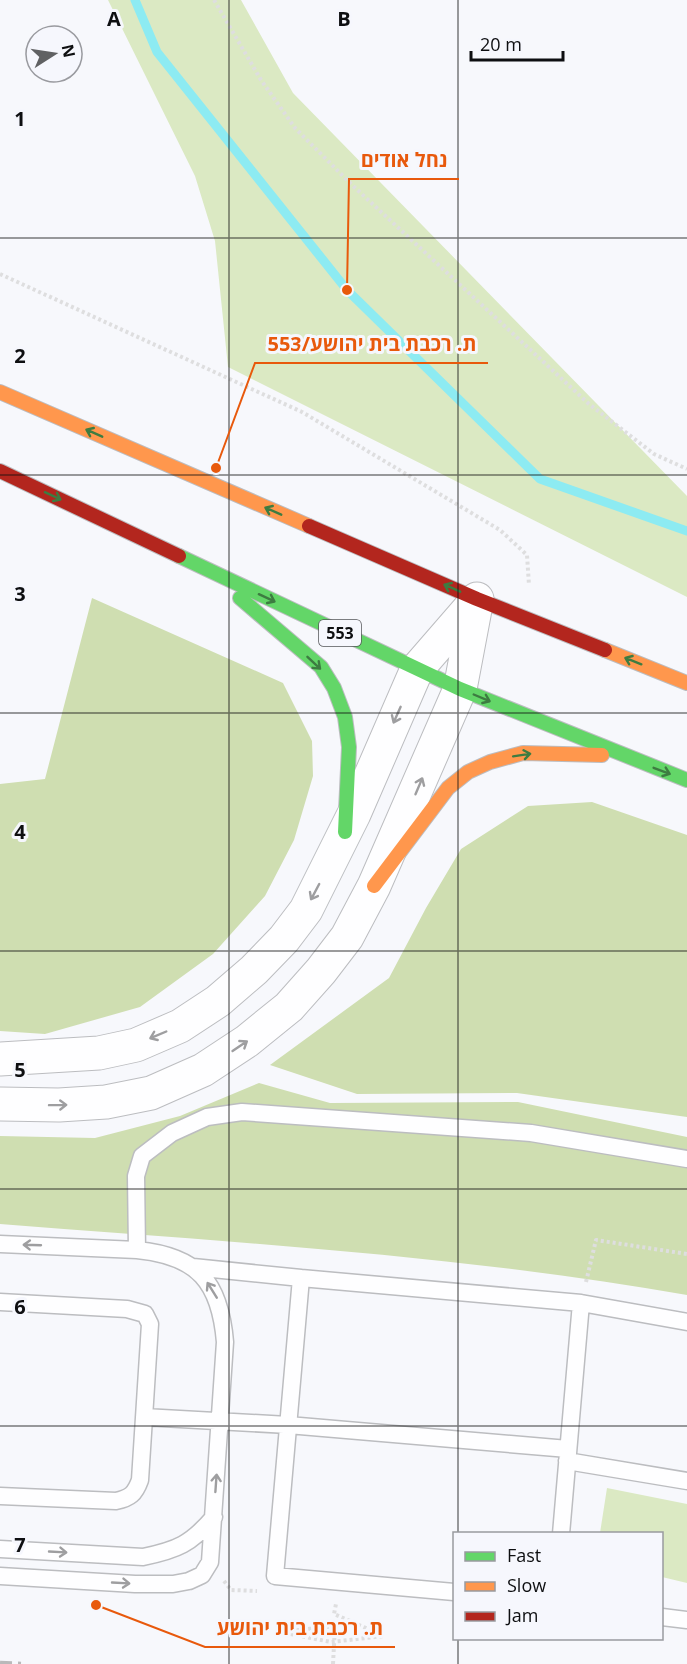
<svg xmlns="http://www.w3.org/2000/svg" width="687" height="1664" viewBox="0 0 687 1664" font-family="'Open Sans',Heebo,sans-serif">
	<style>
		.green { fill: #dbe9c3 }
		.forest { fill: #cfdeb1 }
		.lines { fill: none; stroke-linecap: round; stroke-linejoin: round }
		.stream { stroke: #8debf2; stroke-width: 9 }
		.lane-casing { stroke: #bcbdc0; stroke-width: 19 }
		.street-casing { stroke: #bcbdc0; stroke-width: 35 }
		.fast-casing { stroke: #bcbdc0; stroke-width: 16 }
		.slow-casing { stroke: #bcbdc0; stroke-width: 16 }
		.jam-casing { stroke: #bcbdc0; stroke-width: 16 }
		.path { stroke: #dededf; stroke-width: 4; stroke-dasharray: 3 3; stroke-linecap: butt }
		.lane { stroke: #fefeff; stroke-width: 16 }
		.street { stroke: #fefeff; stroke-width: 33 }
		.fast { stroke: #63d668; stroke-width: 14 }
		.slow { stroke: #ff974d; stroke-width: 14 }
		.jam { stroke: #b3261e; stroke-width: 14 }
		.rail { stroke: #b9b9ba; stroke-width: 4.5; stroke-dasharray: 12 6; stroke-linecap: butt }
		.path-bridge { stroke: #dededf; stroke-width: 4; stroke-dasharray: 3 3; stroke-linecap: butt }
		.oneway { stroke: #3d7c41 }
		.oneway2 { stroke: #9e9ea0 }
		.grid { fill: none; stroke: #0e0f11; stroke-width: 1.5; stroke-opacity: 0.55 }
		.labels { text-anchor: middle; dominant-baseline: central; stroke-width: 6; stroke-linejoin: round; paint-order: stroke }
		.shield { fill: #f6f7fd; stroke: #545558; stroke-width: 1.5 }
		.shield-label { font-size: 16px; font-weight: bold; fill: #0e0f11 }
		.grid-label { font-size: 20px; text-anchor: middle; font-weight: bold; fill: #0e0f11; stroke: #f6f7fd; stroke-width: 6; stroke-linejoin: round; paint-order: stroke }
		.leader { fill: none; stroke: #e8590c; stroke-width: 2 }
		.callout-dot { fill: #e8590c; stroke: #f6f7fd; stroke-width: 2 }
		.callout-label { font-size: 20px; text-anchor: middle; font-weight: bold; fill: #e8590c; stroke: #f6f7fd; stroke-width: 6; stroke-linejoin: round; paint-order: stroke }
	</style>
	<rect width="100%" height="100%" fill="#f7f8fc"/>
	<path class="green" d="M108 0H241L293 93 687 496V597L228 367 215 241 195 176Z
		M607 1488 687 1504V1583L662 1577V1534L600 1533Z"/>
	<path class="forest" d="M92 598 283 683 312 741 313 776 294 840 265 896 213 954 140 1007 45 1034 0 1031V784L45 779Z
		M592 802 687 835V1117L517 1093 357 1094 270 1065 389 978 426 908 461 849 528 806Z
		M259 1083 330 1103 518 1102 687 1137V1295C460 1255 229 1242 0 1224V1136L95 1138 180 1116Z"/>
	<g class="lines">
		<path class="stream" d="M135 0 157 52 347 290 540 479 687 531"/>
		<g class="lane-casing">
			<path id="lane" d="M0 1244 137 1250C198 1256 220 1282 225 1342L210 1562 202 1575 189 1581 173 1584H135L0 1576
				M137 1250 136 1176 142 1156 172 1133 207 1117 242 1112 531 1133 687 1159
				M193 1267 301 1278
				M0 1302 127 1309 145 1314 150 1324 140 1480C135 1494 130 1498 116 1501L0 1496
				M581 1303 687 1322
				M144 1417 288 1425 568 1449
				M567 1461 687 1481
				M0 1549 143 1557C177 1550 191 1544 214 1517
				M454 1592 275 1576 301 1278 581 1303 561 1534
				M662 1617 687 1620"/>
		</g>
		<g class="street-casing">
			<path id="street" d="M0 1059 99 1053 136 1045 180 1026 218 1001 254 970 284 939 306 910 354 814 417 669 476 601
				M0 1104 59 1105 106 1102 151 1093 203 1070 247 1041 289 1007 321 971 347 937 374 886 460 689 477 599"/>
		</g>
		<g class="fast-casing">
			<path id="fast" d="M179 556 460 689 687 780
				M240 598 321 667 334 688 345 717 349 747 345 832"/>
		</g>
		<g class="slow-casing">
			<path id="slow" d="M0 392 309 526
				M605 650 687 683
				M374 886 448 788 468 772 490 762 523 753 602 755"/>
		</g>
		<g class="jam-casing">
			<path id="jam" d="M0 471 179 556
				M309 526 477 599 605 650"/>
		</g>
		<path class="path" d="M214 0 261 80 295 128 352 185 589 404 654 454 687 469
			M0 274 302 412 500 530 527 555 529 585
			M586 1282 596 1240 687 1254
			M224 1581 231 1590 257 1591
			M335 1626 280 1632 331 1642 384 1636 334 1614 336 1604"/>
		<use href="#lane" class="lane"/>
		<use href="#street" class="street"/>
		<use href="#fast" class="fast"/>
		<use href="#slow" class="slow"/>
		<use href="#jam" class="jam"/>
		<path class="rail" d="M0 1663 21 1664"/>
		<path class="path-bridge" d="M333 1664 335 1626"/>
	</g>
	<defs><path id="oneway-shaft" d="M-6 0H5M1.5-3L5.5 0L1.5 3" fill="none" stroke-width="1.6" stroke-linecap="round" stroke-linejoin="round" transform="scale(1.5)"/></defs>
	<g class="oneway">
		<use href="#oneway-shaft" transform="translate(94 433) rotate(-156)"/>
		<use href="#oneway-shaft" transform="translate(53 496) rotate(25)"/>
		<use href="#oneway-shaft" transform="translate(273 511) rotate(-156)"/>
		<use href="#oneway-shaft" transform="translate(452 588) rotate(-156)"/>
		<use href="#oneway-shaft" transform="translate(267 598) rotate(25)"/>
		<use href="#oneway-shaft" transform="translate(633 661) rotate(-158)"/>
		<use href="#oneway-shaft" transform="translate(314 663) rotate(43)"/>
		<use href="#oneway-shaft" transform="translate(482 698) rotate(23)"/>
		<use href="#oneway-shaft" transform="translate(522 755) rotate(-9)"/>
		<use href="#oneway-shaft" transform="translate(662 771) rotate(21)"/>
	</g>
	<g class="oneway2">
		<use href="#oneway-shaft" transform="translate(397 715) rotate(114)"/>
		<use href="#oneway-shaft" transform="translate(419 786) rotate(-67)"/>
		<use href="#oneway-shaft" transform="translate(315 892) rotate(118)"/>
		<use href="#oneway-shaft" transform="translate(158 1035) rotate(157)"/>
		<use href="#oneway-shaft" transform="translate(240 1046) rotate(-34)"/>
		<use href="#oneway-shaft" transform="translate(58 1105) rotate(-1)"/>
		<use href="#oneway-shaft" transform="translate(32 1245) rotate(-178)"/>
		<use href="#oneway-shaft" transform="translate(212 1290) rotate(-122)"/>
		<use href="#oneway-shaft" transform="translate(216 1483) rotate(-86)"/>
		<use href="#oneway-shaft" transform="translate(58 1552) rotate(3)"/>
		<use href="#oneway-shaft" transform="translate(121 1583) rotate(3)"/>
	</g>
	<path class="grid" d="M229 0V1664M458 0V1534M0 238H687M0 475H687M0 713H687M0 951H687M0 1189H687M0 1426H687M458 1638V1664"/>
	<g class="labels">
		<rect class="shield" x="319" y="620" width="42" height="26" rx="4.5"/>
		<g class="shield-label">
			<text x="340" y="633">553</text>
		</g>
	</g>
	<g class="grid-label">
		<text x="114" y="26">A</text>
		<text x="344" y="26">B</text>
		<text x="20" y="126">1</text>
		<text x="20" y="363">2</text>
		<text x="20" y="601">3</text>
		<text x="20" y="839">4</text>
		<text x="20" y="1077">5</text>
		<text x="20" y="1314">6</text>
		<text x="20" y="1552">7</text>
	</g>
	<path class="leader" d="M347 290L349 179H459M216 468L255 363H488M96 1605L205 1647H395"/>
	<g class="callout-dot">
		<circle cx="347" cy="290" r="6"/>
		<circle cx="216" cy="468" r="6"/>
		<circle cx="96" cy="1605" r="6"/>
	</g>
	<g class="callout-label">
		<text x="404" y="167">נחל אודים</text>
		<text x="372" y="351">ת. רכבת בית יהושע/553</text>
		<text x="300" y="1635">ת. רכבת בית יהושע</text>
	</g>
	<rect x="453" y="1532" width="210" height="108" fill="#f6f7fd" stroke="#999a9f" stroke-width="1.5"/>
	<rect x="465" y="1552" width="30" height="9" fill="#63d668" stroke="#999a9f" stroke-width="1.5"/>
	<text x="507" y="1562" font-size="18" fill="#0e0f11">Fast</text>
	<rect x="465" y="1582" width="30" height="9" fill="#ff974d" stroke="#999a9f" stroke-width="1.5"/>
	<text x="507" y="1592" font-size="18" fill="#0e0f11">Slow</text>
	<rect x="465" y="1612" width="30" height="9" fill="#b3261e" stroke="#999a9f" stroke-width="1.5"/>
	<text x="507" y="1622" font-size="18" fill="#0e0f11">Jam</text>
	<g transform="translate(54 54) rotate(78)"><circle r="28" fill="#f6f7fd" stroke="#999a9f" stroke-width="1.5"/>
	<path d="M0-4.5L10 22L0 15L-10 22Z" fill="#606163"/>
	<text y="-9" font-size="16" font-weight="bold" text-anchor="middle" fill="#0e0f11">N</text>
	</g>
	<path d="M471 51v9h92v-9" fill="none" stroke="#0e0f11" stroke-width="3"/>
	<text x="480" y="51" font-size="18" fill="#0e0f11" stroke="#f6f7fd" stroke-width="4.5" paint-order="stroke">20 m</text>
</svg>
